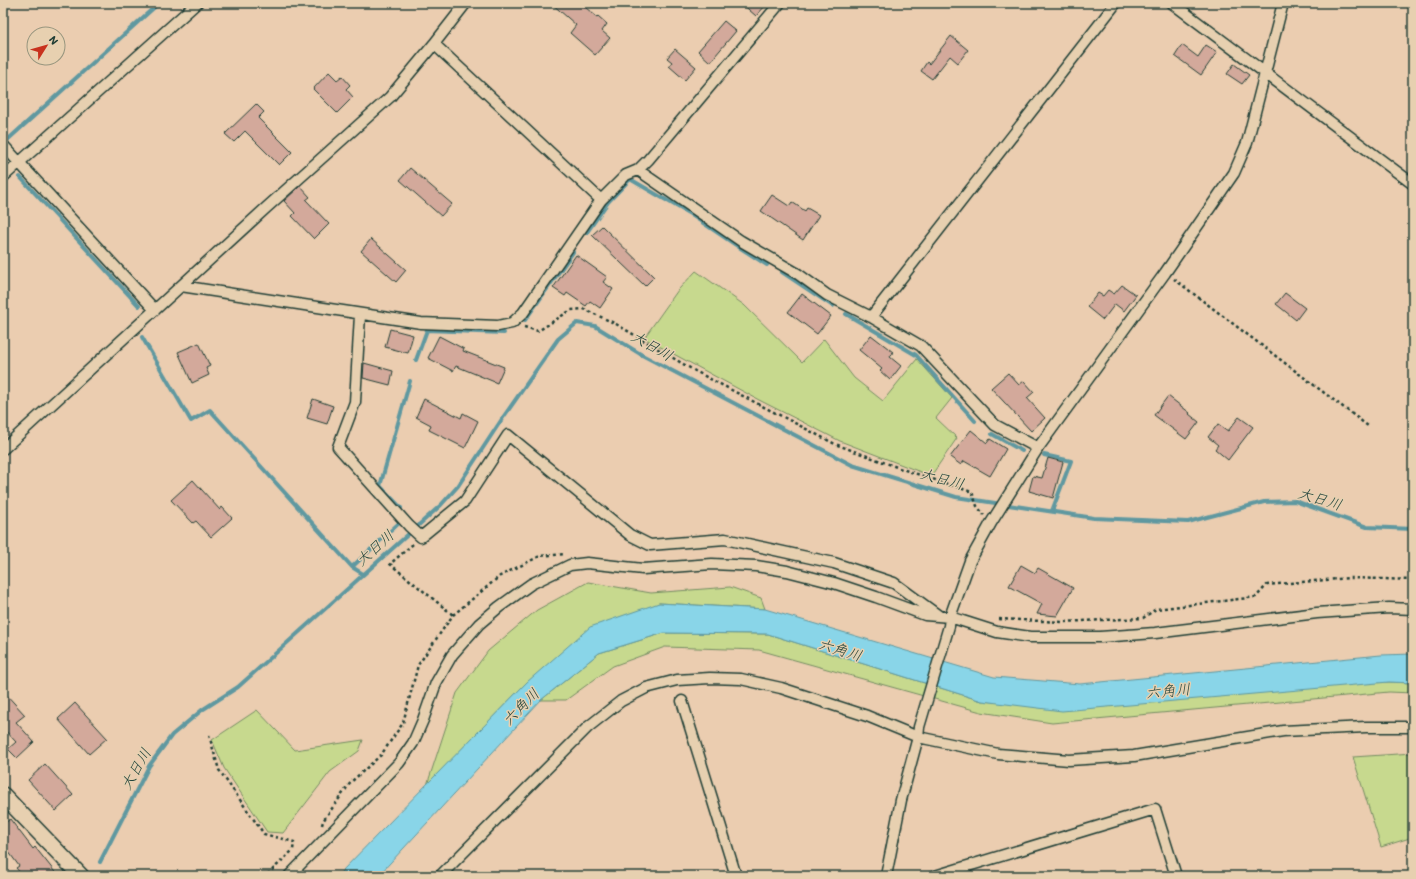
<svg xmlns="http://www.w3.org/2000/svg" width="1416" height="879" viewBox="0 0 1416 879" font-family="Itim,'Klee One',sans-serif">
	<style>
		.green { fill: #c7d98e; stroke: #738b61 }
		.water { fill: #89d5e8; stroke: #5f98a0 }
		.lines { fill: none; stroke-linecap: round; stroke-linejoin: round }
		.stream { stroke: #5f98a0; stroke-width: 4 }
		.building { fill: #d3a99b; stroke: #1f3d34 }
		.minor-casing { stroke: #1f3d34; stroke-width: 13 }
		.secondary-casing { stroke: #1f3d34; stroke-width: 18 }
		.path { stroke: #1f3d34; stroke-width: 2.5; stroke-dasharray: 3 3; stroke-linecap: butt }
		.minor { stroke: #e7d0b0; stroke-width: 10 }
		.secondary { stroke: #e7d0b0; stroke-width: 15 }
		.labels { text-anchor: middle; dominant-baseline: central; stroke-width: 3; stroke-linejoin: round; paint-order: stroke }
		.water-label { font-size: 15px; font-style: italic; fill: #24453d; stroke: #e7d0b0 }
	</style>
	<rect width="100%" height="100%" fill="#ebcdb0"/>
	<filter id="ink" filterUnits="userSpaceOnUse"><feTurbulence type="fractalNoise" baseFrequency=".025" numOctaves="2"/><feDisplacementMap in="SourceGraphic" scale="8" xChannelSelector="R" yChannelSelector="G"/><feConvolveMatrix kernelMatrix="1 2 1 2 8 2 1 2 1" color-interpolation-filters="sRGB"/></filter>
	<g filter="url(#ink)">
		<path class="green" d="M696 271 744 305 802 362 824 339 854 378 883 401 917 359 952 398 936 418 957 438 931 476 840 441 759 400 644 338 678 290Z
			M588 582 651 593 730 587 761 598 765 609 659 603 527 682 427 785 457 693 488 651 537 610Z
			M664 633 768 634 982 701 1389 682 1413 683V693L1389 692 1052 723 981 712 759 650 665 647 613 666 566 700H541L599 653Z
			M257 710 295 750 363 740 359 751 330 772 283 833 267 832 224 768 212 740Z
			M1413 753V837L1381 847 1353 757Z"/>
		<path class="water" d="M659 603 765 609 994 677 1080 684 1381 655 1413 654V683L1389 682 1062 711 982 701 768 634 664 633 599 653 541 700 378 876H337L527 682 590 627Z"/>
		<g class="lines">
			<path class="stream" d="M3 144 159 3
				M20 177 139 306
				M587 232 608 202 630 179 690 214 739 247 767 265
				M782 272 833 306
				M846 314 916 355 975 421
				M525 320 573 252
				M142 337 191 421 210 410 352 567 363 574
				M416 360 427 330 504 333
				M992 434 1022 451
				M1044 455 1071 461 1052 511
				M401 508 380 486 410 381
				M352 567 398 524
				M100 862 149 766 172 735 202 710 238 687 441 505 458 486 502 419 558 339 577 323 595 326 642 355 852 465 956 497 1094 518 1188 522 1264 502 1295 501 1367 527 1413 529"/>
		</g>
		<path class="building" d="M551 3H580L597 17 598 16 607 24 602 31 610 38 595 55 570 33 576 25Z
			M741 3H768L756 16Z
			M724 21 736 31 710 62 698 51Z
			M951 36 968 50 958 63 950 56 932 79 921 71 927 62 929 64Z
			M1182 45 1198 57 1206 45 1217 52 1201 75 1175 56Z
			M675 49 696 67 685 80 669 66 672 62 667 58Z
			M1234 64 1249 75 1242 84 1227 74Z
			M329 72 337 80 342 76 350 85 346 89 353 97 337 113 313 89Z
			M256 104 264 112 258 118 292 152 279 165 245 131 234 142 225 134Z
			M410 168 452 204 441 216 400 180Z
			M300 186 310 197 306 200 329 224 314 239 292 216 295 213 284 201Z
			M772 195 789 206 792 202 805 211 807 208 819 215 803 240 761 211Z
			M602 226 654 277 645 286 592 235Z
			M371 239 406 270 396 282 361 251Z
			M576 255 607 277 603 282 613 289 600 308 590 301 586 306 567 293 565 296 553 288Z
			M1122 285 1136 295 1124 311 1115 304 1103 320 1087 307 1098 293 1103 296 1108 290 1114 294Z
			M1285 293 1305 308 1296 320 1276 304Z
			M802 294 831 316 817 334 788 312Z
			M390 329 413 335 408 353 385 347Z
			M871 335 893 352 890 357 901 366 890 380 880 371 882 369 859 350Z
			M439 336 464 349 463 351 504 367 497 383 456 366 453 371 428 358Z
			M199 343 210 366 206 368 209 375 192 383 178 352Z
			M364 363 393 371 390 385 363 378Z
			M1008 373 1019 385 1024 381 1034 392 1027 398 1045 418 1031 431 991 388Z
			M1168 396 1190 413 1189 414 1199 422 1186 439 1154 415Z
			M313 399 333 406 327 424 307 418Z
			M424 399 461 418 463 413 478 421 465 448 429 430 431 425 416 417Z
			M1239 417 1253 427 1228 460 1215 449 1218 445 1208 437 1218 424 1228 431Z
			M971 430 987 443 990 439 1006 449 990 476 964 461 961 465 950 457Z
			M1048 458 1063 462 1053 498 1029 491 1033 476 1042 478Z
			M193 480 220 510 222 507 232 518 211 537 196 521 193 523 171 500Z
			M1021 565 1035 573 1038 568 1073 588 1057 616 1037 614 1042 604 1009 586Z
			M3 691 25 715 16 722 34 742 17 758 8 749 16 742 3 728Z
			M75 703 107 738 89 754 58 719Z
			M45 764 73 795 56 811 28 780Z
			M10 819 33 849 35 847 58 876H23L16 868 19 866 3 844V825Z"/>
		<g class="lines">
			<g class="minor-casing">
				<path id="minor" d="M1172 3 1413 184
					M434 44 601 200
					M3 145 155 310
					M638 170 741 241 798 274 827 295 871 317 921 346 995 425 1038 448
					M3 177 197 3
					M181 286 421 323 498 326 512 323 523 313 601 200 626 175 638 170 648 160 780 3
					M360 315 355 402 338 447 409 526 421 537 465 501 508 435 630 535 650 545 725 539 834 563 894 583 939 616
					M871 317 1116 3
					M3 449 266 208 390 97 434 44 466 3
					M682 701 736 876
					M289 876 399 763 413 743 423 720 436 683 452 655 479 624 499 607 531 584 570 565 587 563 643 569 712 564 756 566 787 571 834 583 876 597 925 615 950 617 997 632 1030 637H1100L1155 633 1317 613 1389 608 1413 609
					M440 876 588 727 621 701 646 688 677 680 710 678 741 679 781 688 867 716 918 737 998 754 1069 760 1134 756 1283 731 1366 727H1413
					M886 876 901 800 918 737 919 727 949 626 950 617 970 561 991 523 1038 448 1165 273 1234 173 1247 143 1283 3
					M935 876 1155 809 1176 876"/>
			</g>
			<g class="secondary-casing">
				<path id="secondary" d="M3 795 81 876"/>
			</g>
			<path class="path" d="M1174 279 1368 426
				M524 327 538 331 571 310 584 309 616 324 695 371 835 444 902 469 972 492 977 506 984 515
				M413 544 390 564 453 615
				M999 619 1063 622 1143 618 1156 609 1256 597 1267 585 1351 578 1413 580
				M209 735 219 770 264 834 294 842 293 850 266 876
				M322 825 323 821 351 782 381 755 403 723 418 665 453 615 500 576 540 556 565 554"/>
			<use href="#minor" class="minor"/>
			<use href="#secondary" class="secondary"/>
		</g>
	</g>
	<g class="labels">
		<g class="water-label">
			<text transform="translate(652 346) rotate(30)">大日川</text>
			<text transform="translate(942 479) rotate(15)">大日川</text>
			<text transform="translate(1320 499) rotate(17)">大日川</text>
			<text transform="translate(375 548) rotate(-42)">大日川</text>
			<text transform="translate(840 650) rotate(17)">六角川</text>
			<text transform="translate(1168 691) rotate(-5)">六角川</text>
			<text transform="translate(521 707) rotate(-45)">六角川</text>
			<text transform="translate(136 769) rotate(-60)">大日川</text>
		</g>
	</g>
	<rect width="1416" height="879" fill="none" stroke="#e7d0b0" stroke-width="16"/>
	<rect x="8" y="8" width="1400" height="863" fill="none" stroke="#1f3d34" stroke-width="1.5" filter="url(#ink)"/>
	<g transform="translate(46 46) rotate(53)"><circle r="19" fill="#e7d0b0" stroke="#97957e"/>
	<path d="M0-3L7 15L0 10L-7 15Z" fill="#c8321e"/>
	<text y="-6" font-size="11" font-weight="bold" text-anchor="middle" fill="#1f3d34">N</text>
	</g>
</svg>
